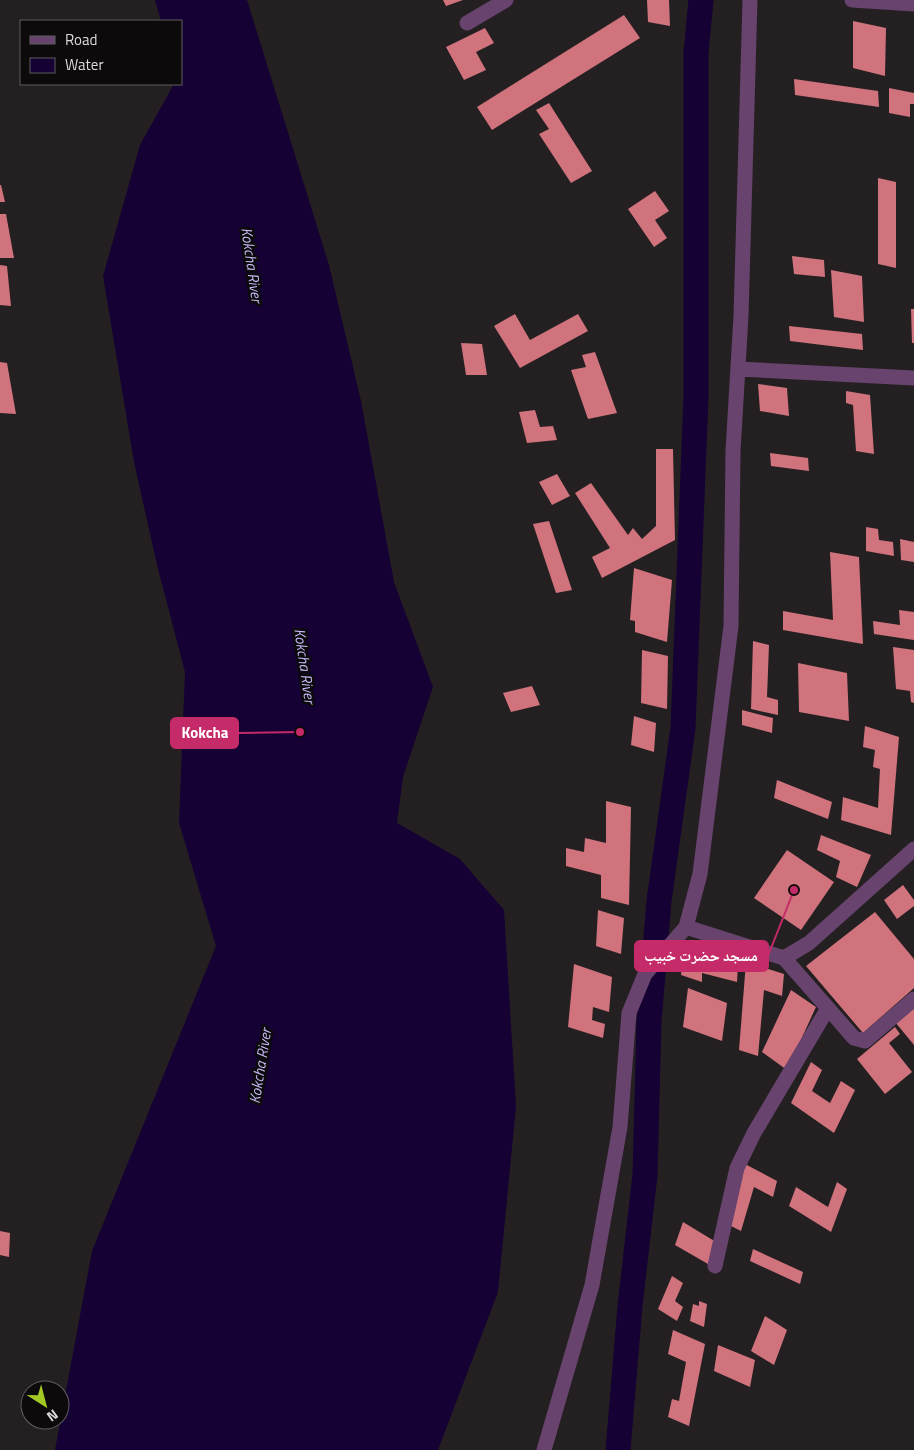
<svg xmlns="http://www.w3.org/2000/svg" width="914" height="1450" viewBox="0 0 914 1450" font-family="'Titillium Web','Noto Naskh Arabic',sans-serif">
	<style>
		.water { fill: #150134 }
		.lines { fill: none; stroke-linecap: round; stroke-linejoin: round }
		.canal { stroke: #150134; stroke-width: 25 }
		.building { fill: #d0737c }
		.minor { stroke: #67436d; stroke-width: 15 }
		.labels { text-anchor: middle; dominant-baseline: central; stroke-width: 5; stroke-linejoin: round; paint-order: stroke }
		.water-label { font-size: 15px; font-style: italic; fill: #c7b9f8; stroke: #0c0a0b }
		.leader { fill: none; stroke: #c52b68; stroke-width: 2 }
		.callout-dot { fill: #c52b68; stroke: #0c0a0b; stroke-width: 2 }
		.callout { fill: #c52b68; stroke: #c52b68; stroke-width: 2 }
		.callout-label { font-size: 15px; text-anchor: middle; font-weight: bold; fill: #fff }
	</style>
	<rect width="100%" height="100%" fill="#242022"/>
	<path class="water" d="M155 0H247L329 265 361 401 394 582 433 687 403 777 397 823 460 859 504 910 516 1106 498 1292 438 1450H55L92 1251 216 946 179 823 185 672 157 565 134 462 103 276 140 145 174 84H181V21H161Z"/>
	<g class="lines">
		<path class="canal" d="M618 1450 630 1306 645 1175 649 1022 659 901 683 728 696 396V53L701 0"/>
	</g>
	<path class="building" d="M443 0H463L446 6Z
		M647 0H669L670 26 648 22Z
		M624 15 640 38 492 130 477 107Z
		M853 21 886 28 885 76 853 68Z
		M485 28 494 43 476 52 486 70 464 80 446 47Z
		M794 79 878 91 879 107 795 95Z
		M889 88 914 93V104H910V117L889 113Z
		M549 103 592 171 571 183 539 134 549 129 536 110Z
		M878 178 896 182V268L878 264Z
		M0 185H1L5 202H0Z
		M655 191 669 211 655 220 667 238 654 247 628 209Z
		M0 214H6L14 258H0Z
		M792 256 824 260 825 277 794 274Z
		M0 265 7 266 11 306 0 305Z
		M831 270 862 276 864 322 834 317Z
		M911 309H914V343H912Z
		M515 314 530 340 578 314 588 331 520 368 494 326Z
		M789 326 862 334 863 350 790 341Z
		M461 343 482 344 487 375H466Z
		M595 352 617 413 588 419 571 370 586 367 582 355Z
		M0 362 7 363 16 414 0 413Z
		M758 384 787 388 789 416 760 411Z
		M846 391 870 395 874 454 856 451 853 405 846 403Z
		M535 410 540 427 553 426 557 440 527 443 519 412Z
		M656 449H673L675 540 602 578 592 557 610 548 575 493 591 483 628 535 633 528 642 539 656 526Z
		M770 453 808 458 809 471 771 466Z
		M557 474 570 496 552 505 539 482Z
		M549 521 572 590 556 593 533 524Z
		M866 527 878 529 879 540 893 542 894 556 866 551Z
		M900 539 914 542V562L901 560Z
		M830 552 859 557 863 644 783 630V611L833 620Z
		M634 568 672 580 667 642 635 632V621L630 620Z
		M899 610 914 612V640L874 634 873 621 900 625Z
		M753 641 769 645 767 697 778 700V715L751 709Z
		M893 647 914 650V703L911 702 910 691 896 689Z
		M642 650 668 656 667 709 641 703Z
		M798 663 847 673 849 721 799 712Z
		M532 686 540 705 511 712 503 693Z
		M742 710 773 718 772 733 742 725Z
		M634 716 656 723 654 752 631 745Z
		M865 726 899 737 891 835 841 820 843 797 878 808 880 769 873 767 875 750 863 747Z
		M777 780 832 802 828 819 774 798Z
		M606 801 631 807 629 905 601 898V875L566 866V848L584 852 585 838 606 843Z
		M821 835 871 855 857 887 836 877 840 861 817 850Z
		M787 850 834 882 801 930 754 898Z
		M903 885 914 900V906L897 919 884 900Z
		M598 910 624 918 621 954 596 946Z
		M875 912 914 959V988L863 1033 806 966Z
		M683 948 738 964 737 982 702 973V982L681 975Z
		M746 962 784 974 782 996 764 990 758 1056 739 1050Z
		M574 964 612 977 609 1012 593 1007 592 1020 605 1024 603 1038 568 1027Z
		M688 988 727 1003 722 1041 683 1027Z
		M791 990 816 1007 787 1070 762 1052Z
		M914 1006V1045L895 1022Z
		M895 1027 900 1034 889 1043 912 1072 885 1094 857 1059Z
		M811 1062 822 1070 812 1091 830 1103 841 1081 855 1090 834 1133 791 1103Z
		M745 1164 777 1181 773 1197 754 1187 741 1231 727 1224Z
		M837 1182 847 1189 831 1232 789 1206 796 1187 828 1207Z
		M683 1222 716 1242 708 1264 675 1245Z
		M0 1231 10 1233 9 1257 0 1255Z
		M753 1249 803 1272 800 1284 750 1261Z
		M672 1276 683 1283 675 1301 683 1307 677 1321 658 1309Z
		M699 1301 707 1304 704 1327 690 1321 693 1304 699 1306Z
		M765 1316 787 1330 774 1365 751 1351Z
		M673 1330 705 1344 689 1426 668 1417 672 1399 679 1401 686 1362 668 1354Z
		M718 1345 755 1360 750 1387 714 1371Z"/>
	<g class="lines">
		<path class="minor" d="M852 0 914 4
			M467 23 506 0
			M738 369 914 378
			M686 927 784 958 854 1038 865 1041 914 999
			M784 958 809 943 914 849
			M715 1266 737 1168 754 1133 828 1008
			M544 1450 592 1285 620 1127 629 1013 645 974 686 927 700 874 731 626 733 451 741 316 750 0"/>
	</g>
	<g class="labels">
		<g class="water-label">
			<text transform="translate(252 265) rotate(82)">Kokcha River</text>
			<text transform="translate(305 666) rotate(82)">Kokcha River</text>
			<text transform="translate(260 1066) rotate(-81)">Kokcha River</text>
		</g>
	</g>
	<path class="leader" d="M300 732L238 733M794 890L768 956"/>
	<g class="callout-dot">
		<circle cx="300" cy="732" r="5"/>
		<circle cx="794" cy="890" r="5"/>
	</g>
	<g class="callout">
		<rect x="171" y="718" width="67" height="30" rx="5"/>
		<rect x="635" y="941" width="133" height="30" rx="5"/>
	</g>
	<g class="callout-label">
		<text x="205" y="738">Kokcha</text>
		<text x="701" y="961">مسجد حضرت خبیب</text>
	</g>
	<rect x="20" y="20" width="162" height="65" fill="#0c0a0b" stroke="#5f5d5e"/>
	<rect x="30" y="36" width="25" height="8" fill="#67436d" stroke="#5f5d5e"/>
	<text x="65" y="45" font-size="15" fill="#dcdadb">Road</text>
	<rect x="30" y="58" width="25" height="15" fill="#150134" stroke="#5f5d5e"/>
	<text x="65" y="70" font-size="15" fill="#dcdadb">Water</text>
	<g transform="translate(45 1405) rotate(144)"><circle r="24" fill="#0c0a0b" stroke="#5f5d5e"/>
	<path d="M0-4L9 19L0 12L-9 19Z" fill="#a4c824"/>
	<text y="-8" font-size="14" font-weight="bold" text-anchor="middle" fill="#dcdadb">N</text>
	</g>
</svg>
